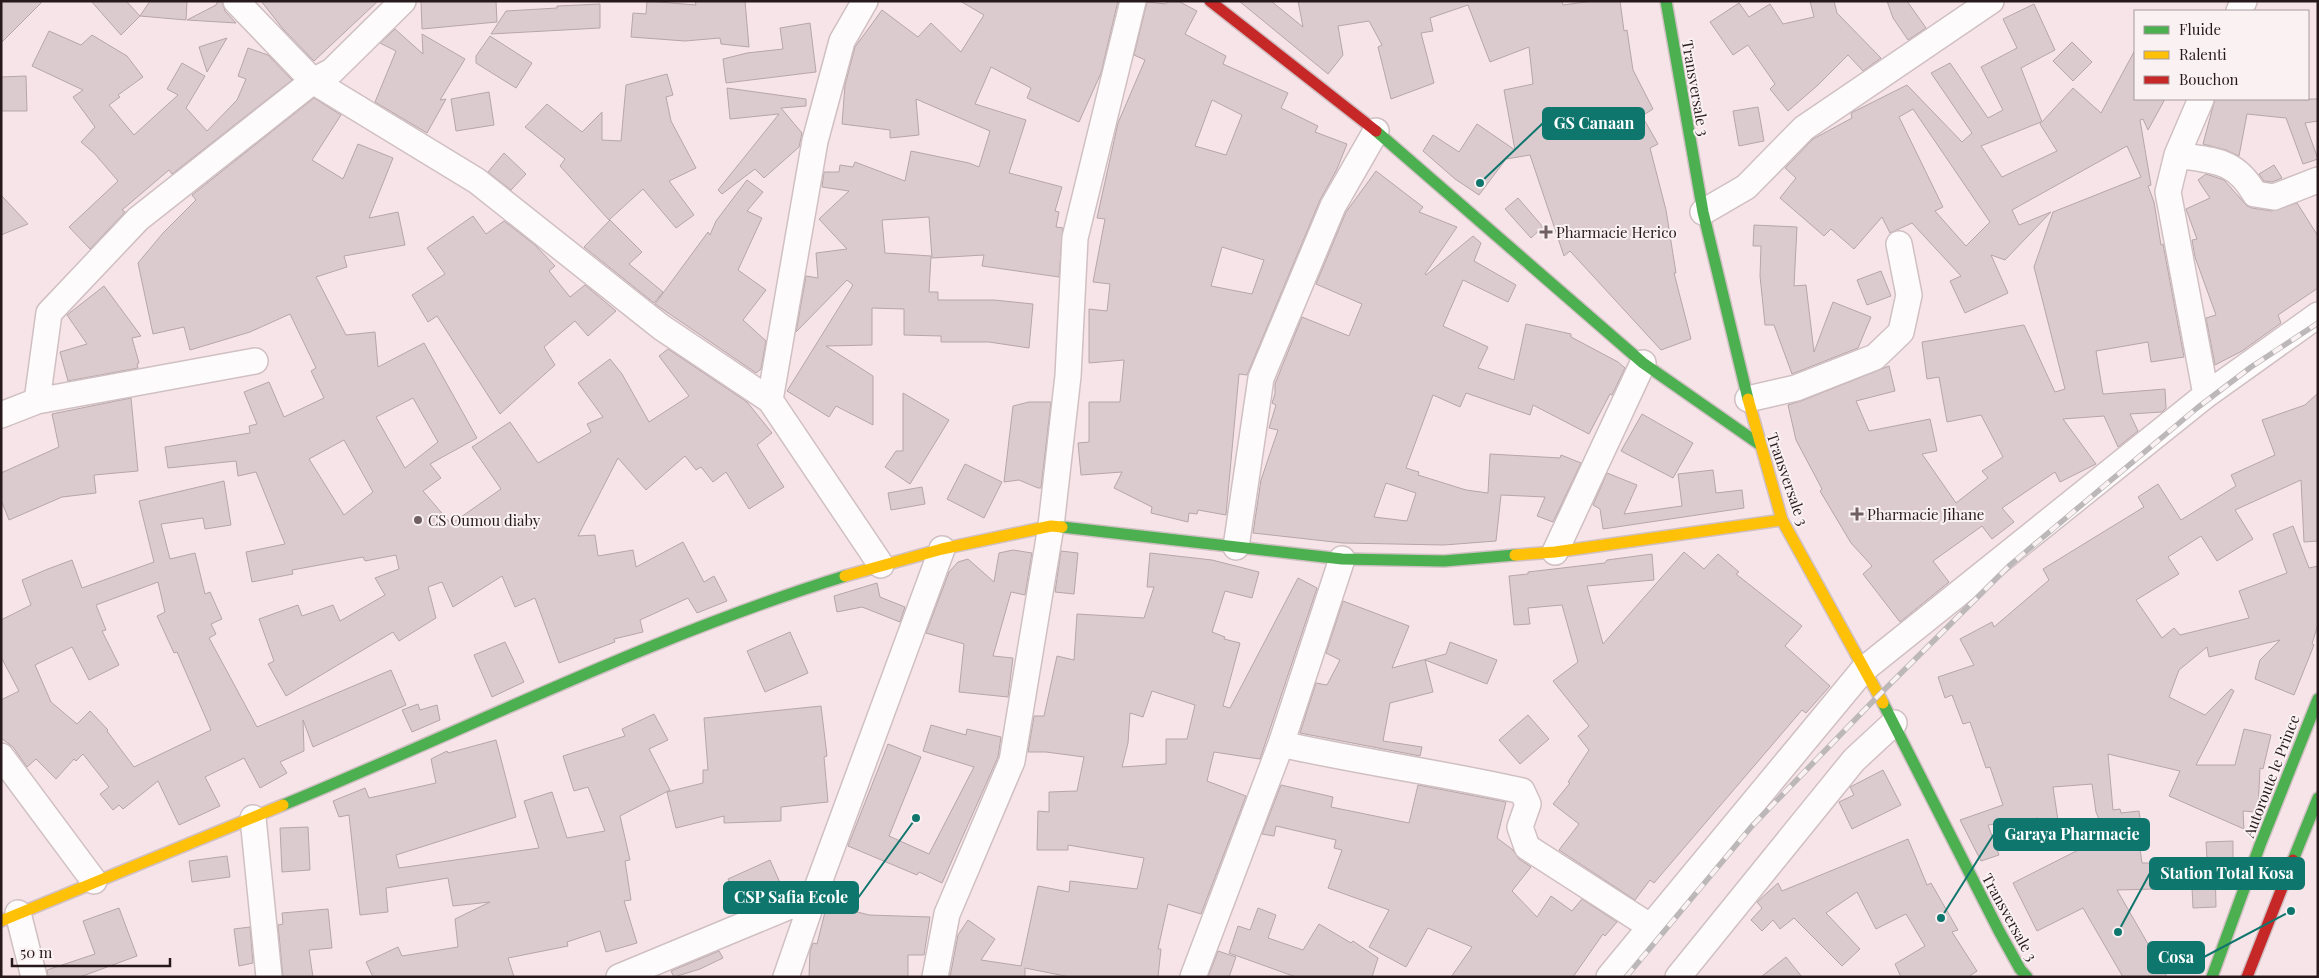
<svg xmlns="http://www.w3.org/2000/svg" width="2319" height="978" viewBox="0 0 2319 978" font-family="'Playfair Display',serif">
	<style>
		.building { fill: #dbcace; stroke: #b6a6a9; fill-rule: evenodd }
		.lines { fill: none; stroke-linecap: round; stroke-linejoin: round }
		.street-casing { stroke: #d0c0c3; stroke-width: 28 }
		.fast-casing { stroke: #d0c0c3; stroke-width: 14 }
		.slow-casing { stroke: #d0c0c3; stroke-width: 14 }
		.jam-casing { stroke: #d0c0c3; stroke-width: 14 }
		.street { stroke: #fefbfc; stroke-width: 25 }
		.fast { stroke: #4caf50; stroke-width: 11 }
		.slow { stroke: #ffc107; stroke-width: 11 }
		.jam { stroke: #c62828; stroke-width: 11 }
		.rail-casing { stroke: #bcb7b8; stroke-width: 5.5 }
		.rail { stroke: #faf1f3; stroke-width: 4; stroke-dasharray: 11; stroke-linecap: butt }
		.poi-dot { fill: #705f63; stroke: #faf1f3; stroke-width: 2 }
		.labels { text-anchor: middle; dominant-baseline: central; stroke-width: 4; stroke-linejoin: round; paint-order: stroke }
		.street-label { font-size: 15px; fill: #27181c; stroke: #faf1f3 }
		.poi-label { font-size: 15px; fill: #27181c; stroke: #faf1f3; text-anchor: start }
		.leader { fill: none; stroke: #0f766e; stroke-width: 2 }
		.callout-dot { fill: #0f766e; stroke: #faf1f3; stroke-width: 2 }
		.callout { fill: #0f766e; stroke: #0f766e; stroke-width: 2 }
		.callout-label { font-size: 16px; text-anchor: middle; font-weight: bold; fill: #fff }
	</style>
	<rect width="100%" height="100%" fill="#f7e4e8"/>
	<path class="building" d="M1 1H43L1 43Z
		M91 1H126L140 16 150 1H187L186 20 140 16 121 35Z
		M218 1H222L225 11 236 23 187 20 216 5Z
		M261 1H378L314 61 283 29Z
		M421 1H496L497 22 422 29Z
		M647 1 696 5 695 1H745L749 47 721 44 720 38 685 41 631 37 633 13 646 14Z
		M960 1H1118L1101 73 1079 122 1027 98 1031 88 991 67 975 104 1026 120 1009 173 1062 187 1055 211 1059 212 1056 227 1063 228 1059 277 982 266 984 255 932 258 929 217 882 220 885 253 931 256 929 292H938V300H994L1033 304 1029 348 989 342H941V336L904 335V309L872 308V345L826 346 873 376V425L836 406 829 417 787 391 853 285 847 280 796 332 806 276 818 278 816 253 847 249 819 219 849 191 822 187 824 172H839L840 165 853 167 855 162 905 181 911 151 969 163 979 167 990 131 916 99 919 135 890 138V130L842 124 845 85 855 47 882 10 918 37 931 23 961 52 984 15Z
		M1168 1H1178L1197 11 1185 34 1226 56 1223 64 1288 93 1281 108 1318 126 1315 132 1347 144 1337 169 1320 200 1247 375 1239 374 1226 515 1198 510 1197 514 1189 513 1188 522 1151 513 1152 507 1114 488 1122 472 1081 475 1078 443 1089 442V402H1120L1124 360 1089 363V309L1107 311 1110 284 1093 282 1105 219 1097 218 1118 123 1145 60 1134 55 1147 2 1166 4ZM1212 100 1242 115 1226 155 1195 146ZM1222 247 1264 260 1252 294 1211 286Z
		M1239 1H1271L1303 27 1298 1H1562L1563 5 1592 1H1620L1624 31 1627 30 1633 70 1653 109 1642 116 1658 144 1650 148 1666 210 1676 273H1674L1691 339 1661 350 1570 251 1564 256 1530 155 1506 159 1479 195 1455 179 1423 151 1433 135 1459 152 1477 124 1515 150 1504 90 1533 84 1529 47 1490 62 1468 5 1430 18 1433 31 1421 33 1434 83 1391 99 1378 47 1382 45 1369 21 1338 26 1343 55 1328 74Z
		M1810 1H1834L1837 13 1881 58 1863 71 1848 55 1818 85 1788 111 1770 89 1775 84 1748 45 1733 55 1710 22 1739 3 1749 17 1770 4 1783 24 1814 17Z
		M1887 1H1907L1926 28 1908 40 1893 18Z
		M600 4V28L491 34 506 11 557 8V6Z
		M2034 4 2055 50 2021 68 2042 122 2073 88 2101 113 2135 50V99H2165L2148 130 2143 119 2140 120 2151 185 2148 186 2154 202 2161 245 2163 244 2184 357 2151 362 2148 342 2096 351 2103 394 2165 389 2166 408 2162 412 2130 414 2138 431 2118 447 2104 416 2063 419 2096 464 2060 482 2055 472 2002 508 2014 522 1992 539 1982 526 1933 561 1949 582 1900 622 1863 574 1872 566 1851 543 1820 491 1822 489 1796 440 1788 405 1801 401 1889 366 1895 391 1856 401 1869 431 1930 419 1937 451 1922 454 1956 503 1988 478 1982 471 2003 457 1981 415 1947 422 1939 377 1927 379 1922 342 2024 325 2055 392 2065 389 2034 267 2053 212 2141 177 2127 146 2012 210 2019 225 2051 212 2005 260 1991 255 2008 293 1965 313 1950 281 1961 276 1912 223 1890 233 1882 217 1854 249 1831 229 1824 236 1780 198 1796 178 1785 168 1813 139 1852 118 1851 113 1907 85 1962 142 1972 133 1931 73 1950 63 1988 118 2003 110 1981 67 2017 48 2003 19ZM1913 109 1990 222 1966 246 1935 211 1943 207 1899 117ZM2041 122 2040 124 2057 151 2002 177 1981 146Z
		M810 23 816 72 726 83 723 59 747 53 783 49 780 28Z
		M395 29 423 54 422 34 465 59 440 100 446 99 427 133 375 102 396 51 380 43Z
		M49 31 81 45 92 35 127 56 143 77 118 95 120 97 109 105 134 135 178 95 167 89 182 63 205 76 186 108 207 131 237 100 246 79 238 76 248 48 268 55 292 80 172 174 169 170 122 210 125 212 90 249 69 227 118 181 94 153 81 142 95 127 73 97 83 90 32 66Z
		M490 36 532 63 516 88 476 63V56Z
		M227 38 207 72 199 47Z
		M2072 42 2092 62 2073 81 2053 61Z
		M667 74 673 95 666 97 671 121 696 168 669 181 694 215 676 228 643 189 609 220 560 166 565 159 525 127 547 104 582 132 602 112V140L621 141 626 85Z
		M26 76 27 111H1V77Z
		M727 88 806 99V106L781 108 802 133 799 147 764 178 755 169 722 194 718 190 779 114 730 119Z
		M489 92 494 125 456 131 451 99Z
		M314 98 341 115 312 160 343 179 358 144 393 158 369 218 398 212 405 245 344 256 347 267 316 277 346 335 375 332 378 367 424 343 477 438 430 464 441 478 423 491 451 524 501 489 472 447 510 422 538 463 591 432 587 424 603 417 578 383 610 359 622 374 649 422 689 396 659 356 668 349 747 402 772 433 757 445 784 487 749 509 726 472 713 482 701 467 696 470 685 456 646 490 618 458 578 536 595 535 598 556 633 550 636 567 683 542 704 582 714 576 727 601 697 613 688 598 640 620 643 632 614 639 615 642 559 663 535 598 515 607 502 576 453 607 442 582 428 587 436 618 399 641 393 632 286 696 268 664 274 661 259 619 298 605 302 616 333 605 340 621 385 595 375 578 399 569 396 555 365 561 363 557 292 570 293 574 252 582 246 552 285 544 256 472 238 476 236 461 168 468 165 447 250 433 249 426 257 424 244 392 269 382 284 417 324 398 311 371 316 368 290 314 250 332 190 350 184 327 153 334 138 263 163 233 196 200 192 195ZM413 398 438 442 405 468 376 417ZM344 440 373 492 344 515 309 459Z
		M2215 99H2318V121L2305 123 2318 159 2303 164 2286 118 2247 114 2239 156 2226 150 2203 144Z
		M1758 107 1764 141 1739 146 1733 111Z
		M504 153 526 174 511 190 488 172Z
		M2274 165 2282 178 2272 182 2264 181 2259 174Z
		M1376 171 1423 207 1419 212 1457 227 1425 274 1426 275 1473 236 1481 243 1474 261 1516 285 1508 302 1463 280 1443 326 1488 347 1478 368 1514 380 1526 324 1571 334V337L1618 362 1625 368 1612 395 1610 394 1589 434 1533 405 1530 415 1466 393 1460 407 1433 395 1406 468 1419 472 1418 475 1466 490 1488 493 1490 454 1560 458 1561 455 1581 463 1553 522 1537 516 1545 497 1501 495 1496 541 1444 545 1343 543 1253 533 1261 480 1278 430 1269 428 1276 405 1272 403 1275 394V384L1302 317 1349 336 1362 304 1316 284 1346 212ZM1386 483 1416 493 1407 521 1374 517Z
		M2206 174 2224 180 2247 206 2252 208 2272 211 2297 203 2318 236V288L2278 315 2281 323 2242 351 2215 365 2206 318 2216 315 2195 257 2192 240 2197 239 2186 209 2210 198 2198 180Z
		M747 180 763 192 747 211 762 218 738 270 766 290 743 320 766 341 761 369 756 373 655 304 708 232 710 235 716 221Z
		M1 195 28 224 1 235Z
		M1518 198 1543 227 1531 238 1505 209Z
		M473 216 486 234 504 221 535 245 555 266 549 271 570 297 585 285 616 311 588 336 575 321 544 347 555 365 500 414 437 316 428 322 412 295 445 274 427 248Z
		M610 220 642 252 629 264 663 292 654 303 584 247Z
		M1754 225 1797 227 1794 286 1806 285 1814 352 1833 302 1871 317 1858 348 1792 374 1774 325H1765L1760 276 1761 246H1753Z
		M1881 271 1891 296 1867 305 1857 280Z
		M104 286 141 336 132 338 139 363 137 364 138 368 68 381 60 352 87 344 67 315Z
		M903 393 949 420 910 484 885 467 896 451H903Z
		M2318 393V541L2304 542 2301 480 2235 510 2253 539 2217 561 2201 536 2168 557 2179 574 2136 600 2162 638 2174 628 2180 635 2249 618 2239 591 2287 573 2273 534 2293 526 2309 568 2318 566V624L2312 644 2314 645 2294 695 2255 679 2260 660 2280 640 2209 657 2207 647 2179 670 2169 697 2205 715 2231 689 2234 691 2196 765H2235L2244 729 2271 735 2263 769 2260 768 2258 809 2256 812 2243 811 2244 829 2169 796 2180 771 2108 754 2113 810 2120 809 2121 813 2139 811 2142 833 2138 834 2142 863H2181V859H2207L2206 842 2233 841V860L2215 861 2216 907 2193 908 2192 888 2117 890 2167 977H2123L2083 908 2037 931 2013 883 2106 836 2096 812 2092 784 2053 787 2060 834 2041 841 2038 818 1988 825 1999 855 1981 861 1960 820 2003 805 1990 767 1986 768 1970 722 1963 724 1952 695 1945 698 1938 677 1974 665 1960 639 1992 622 1994 627 2049 580 2043 569 2144 507 2138 497 2158 484 2181 520 2236 486 2231 475 2275 455 2262 420 2305 405Z
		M131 398 138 471 94 475 96 493 62 497 9 520 1 500V473L59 447 52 414Z
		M1029 402H1051L1041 488H1038L1019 480 1004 482 1013 406Z
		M1642 414 1693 443 1673 478 1621 451Z
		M965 464 1002 482 984 518 947 499Z
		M1713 470 1716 493 1742 490 1744 508 1603 529 1600 509 1593 505 1607 473 1637 485 1624 514 1682 506 1678 474Z
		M224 481 231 525 205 529 203 518 161 524 170 559 195 553 205 594 210 592 222 619 211 624 216 634 209 638 257 727 391 670 406 705 313 747 303 720 304 751 280 762 287 773 260 788 244 758 205 777 220 806 179 825 158 781 123 809 119 805 113 810 100 794 109 787 83 754 76 761 74 759 56 779 36 759 27 767 13 747 1 738V700L19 691 1 657V620L31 605 22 580 48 569 72 560 82 588 154 562 139 501ZM158 582 165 612 157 616 174 653 177 652 211 730 134 767 107 731 108 730 90 711 77 724 51 702 35 665 72 647 89 680 119 665 102 631 106 630 96 605Z
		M922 487 925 504 891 510 888 493Z
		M1013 550 1032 553 1025 595 1011 592 993 656 1013 658 1008 697 959 692 964 644 926 633 949 572 958 562 968 559 994 582 999 553Z
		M1061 551 1078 553 1074 594 1055 592Z
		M1684 552 1704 569 1718 554 1739 572 1736 574 1802 626 1785 646 1830 686 1806 713 1802 710 1654 883 1650 880 1635 900 1559 850 1579 824 1553 804 1570 783 1568 782 1589 750 1578 736 1589 726 1553 681 1578 662 1562 605 1528 608 1530 624 1514 625 1509 576 1528 574V572L1605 563 1607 560 1652 554 1654 580 1587 586 1603 644Z
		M1150 553 1212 560 1259 572 1252 598 1225 591 1212 632 1225 637 1224 639 1240 643 1223 706 1230 708 1298 578 1317 588 1260 759 1214 752 1207 781 1246 796 1201 914 1168 904 1158 949H1161L1158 977H1070L1025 968V977H950L958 935 968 920 995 939 981 960 1021 966 1038 886 1069 892 1070 881 1137 889 1144 858 1068 845V850H1037L1038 811 1049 812V792L1077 791 1084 757 1046 752H1028L1034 716H1044L1057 656 1074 660 1077 614 1144 618 1154 587H1147ZM1152 691 1195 705 1187 739H1166V764L1122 767 1128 743 1130 713 1143 717Z
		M877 583 880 597 905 607 900 622 862 607 837 612 834 596Z
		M1343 601 1409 626 1392 668 1446 654 1450 642 1497 660 1487 684 1425 660 1433 692 1390 703 1383 741 1422 747 1420 756 1300 733 1316 683 1327 685 1340 660 1326 653Z
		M790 632 808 673 765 692 747 651Z
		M505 642 524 682 492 697 474 655Z
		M418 704 420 710 437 705 440 720 412 732 402 710Z
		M821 706 827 756 824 757 828 802 781 807V821L724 823V816L676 828 667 792 703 783V770H708L704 718Z
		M654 714 668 740 649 749 670 790 620 816 630 860 625 861 631 900 624 901 637 943 606 952 600 931 567 942 568 946 508 958 514 977H373L366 962 398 947 402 956 458 947 455 919 490 902 453 906 448 878 386 888 388 912 360 915 349 815 339 817 333 801 365 788 369 798 436 783 431 759 447 751 448 753 496 740 516 817 396 855 399 868 539 848 524 801 552 792 567 838 605 831 588 787 574 791 563 756 625 736 622 729Z
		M1528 715 1549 739 1520 764 1499 740Z
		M931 725 966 735 967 729 1001 737 998 757 942 883 919 872 917 875 848 846 888 744 921 757 889 836 929 854 974 767 923 751Z
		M1883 770 1901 805 1852 829 1839 802 1854 795 1850 787 1852 786Z
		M1281 785 1333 797 1331 807 1409 823 1418 785 1506 802 1497 838 1513 850 1519 859 1531 867 1512 891 1537 917 1551 896 1572 911 1582 899 1617 922 1605 936 1603 934 1573 977H1451L1472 947 1428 928 1406 967 1369 947 1389 910 1328 888 1342 850 1334 848 1336 840 1276 826 1274 836 1262 834Z
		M308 827 310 870 282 872 280 828Z
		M1908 839 1927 885 1931 883 1958 930 1952 932 1977 971 1968 977H1901L1895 964 1925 946 1906 914 1876 929 1857 892 1826 913 1860 949 1842 966 1794 918 1780 929 1773 920 1762 931 1751 920 1762 908 1757 902 1778 883 1782 891Z
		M227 856 230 877 192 882 189 861Z
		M770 860 781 885 758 897 761 903 741 911 728 879Z
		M827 904 869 915 930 917 924 955H908V977H809L810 951 813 943 817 944Z
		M119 908 137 956 80 977H48L47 970 95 954 83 921Z
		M1258 908 1276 915 1268 938 1303 950 1319 924 1351 943 1353 941 1378 958 1372 977H1296L1229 953 1238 926 1250 930Z
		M328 909 332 948 309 950 313 977H283L278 925 283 924 282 913Z
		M250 927 253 963 239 966 234 929Z
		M719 951 723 958 700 969 674 977 671 971Z
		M1218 951 1236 957 1229 977H1208Z
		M1786 957 1802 977H1761Z"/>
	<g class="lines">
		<g class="street-casing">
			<path id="street" d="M236 1 313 81 477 181 661 327 770 400 881 565
				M2239 11 2244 1
				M2201 99 2177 155 2168 192 2206 395
				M2177 155C2214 161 2235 159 2255 194L2274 197 2318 180
				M1703 212 1746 187 1804 128 1991 1
				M1748 399 1796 388 1875 357 1901 332 1909 295 1899 244
				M770 400 815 141 842 41 865 1
				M37 401 49 313 138 219 313 81 332 71 403 1
				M1 415 37 401 255 361
				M1236 547 1261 378 1333 206 1376 131
				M1555 552 1643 363
				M1281 744C1361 762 1442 773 1522 791L1528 804 1520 827 1527 847 1651 927
				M1 756 94 881
				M253 818 269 977
				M18 913 34 977
				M619 977 814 896
				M786 977 814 896 942 549
				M935 977 947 914 1012 761 1051 526 1068 376 1075 238 1133 1
				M1193 977 1281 744 1342 559
				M1609 977 1863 670 2206 395 2318 315
				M1678 977 1854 760 1894 723"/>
		</g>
		<g class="fast-casing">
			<path id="fast" d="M1666 1 1703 212 1748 399
				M1376 131 1643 363 1759 444
				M1062 527 1342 559 1444 561 1515 555
				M1883 703 1999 931 2020 969 2027 977
				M283 805C470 728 652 636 845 576
				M2293 860 2318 798
				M2212 977 2260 845 2318 699"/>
		</g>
		<g class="slow-casing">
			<path id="slow" d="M1748 399 1782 520 1883 703
				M1515 555 1555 552 1782 520
				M845 576 942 549 1051 526 1062 527
				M1 921 283 805"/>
		</g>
		<g class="jam-casing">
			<path id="jam" d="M1210 1 1376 131
				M2247 977 2293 860"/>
		</g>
		<use href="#street" class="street"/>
		<use href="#fast" class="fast"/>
		<use href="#slow" class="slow"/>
		<use href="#jam" class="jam"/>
		<g class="rail-casing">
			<path id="rail" d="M1626 977 1752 826 1878 696 2010 565 2197 408 2251 367 2318 323"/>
		</g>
		<use href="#rail" class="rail"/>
	</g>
	<g class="poi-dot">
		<path d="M1543.5 224.5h5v5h5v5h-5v5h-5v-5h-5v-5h5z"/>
		<path d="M1854.5 506.5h5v5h5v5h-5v5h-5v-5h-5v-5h5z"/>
		<circle cx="418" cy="520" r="5"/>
	</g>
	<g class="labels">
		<g class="street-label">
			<text transform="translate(1696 88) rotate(80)">Transversale 3</text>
			<text transform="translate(1788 479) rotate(71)">Transversale 3</text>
			<text transform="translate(2271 776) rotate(-69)">Autoroute le Prince</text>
			<text transform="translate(2010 917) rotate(61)">Transversale 3</text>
		</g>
		<g class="poi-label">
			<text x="1556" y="232">Pharmacie Herico</text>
			<text x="1867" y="514">Pharmacie Jihane</text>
			<text x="428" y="520">CS Oumou diaby</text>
		</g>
	</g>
	<path class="leader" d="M1480 183L1543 123M1941 918L1994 834M2118 932L2150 873M916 818L858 898M2291 911L2204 957"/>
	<g class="callout-dot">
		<circle cx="1480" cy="183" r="5"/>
		<circle cx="1941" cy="918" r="5"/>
		<circle cx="2118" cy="932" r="5"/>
		<circle cx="916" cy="818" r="5"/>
		<circle cx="2291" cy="911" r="5"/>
	</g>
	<g class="callout">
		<rect x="1543" y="108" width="101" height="31" rx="5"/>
		<rect x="1994" y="819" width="155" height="31" rx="5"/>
		<rect x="2150" y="858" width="154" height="31" rx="5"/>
		<rect x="724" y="882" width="134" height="31" rx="5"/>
		<rect x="2148" y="942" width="56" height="31" rx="5"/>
	</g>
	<g class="callout-label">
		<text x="1594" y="129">GS Canaan</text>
		<text x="2072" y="840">Garaya Pharmacie</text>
		<text x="2227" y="879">Station Total Kosa</text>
		<text x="791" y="903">CSP Safia Ecole</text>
		<text x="2176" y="963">Cosa</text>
	</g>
	<rect width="2319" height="978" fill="none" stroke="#27181c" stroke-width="5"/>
	<rect x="2134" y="10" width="175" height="90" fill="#faf1f3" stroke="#a69a9d"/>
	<rect x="2144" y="26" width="25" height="8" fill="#4caf50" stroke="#a69a9d"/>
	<text x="2179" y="35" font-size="15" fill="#27181c">Fluide</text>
	<rect x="2144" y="51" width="25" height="8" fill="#ffc107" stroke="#a69a9d"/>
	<text x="2179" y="60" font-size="15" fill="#27181c">Ralenti</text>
	<rect x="2144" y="76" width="25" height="8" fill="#c62828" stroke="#a69a9d"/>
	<text x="2179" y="85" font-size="15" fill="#27181c">Bouchon</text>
	<path d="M12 958v8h158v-8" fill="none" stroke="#27181c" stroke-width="2.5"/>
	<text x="20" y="958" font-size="15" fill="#27181c" stroke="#faf1f3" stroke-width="4" paint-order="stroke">50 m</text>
</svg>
